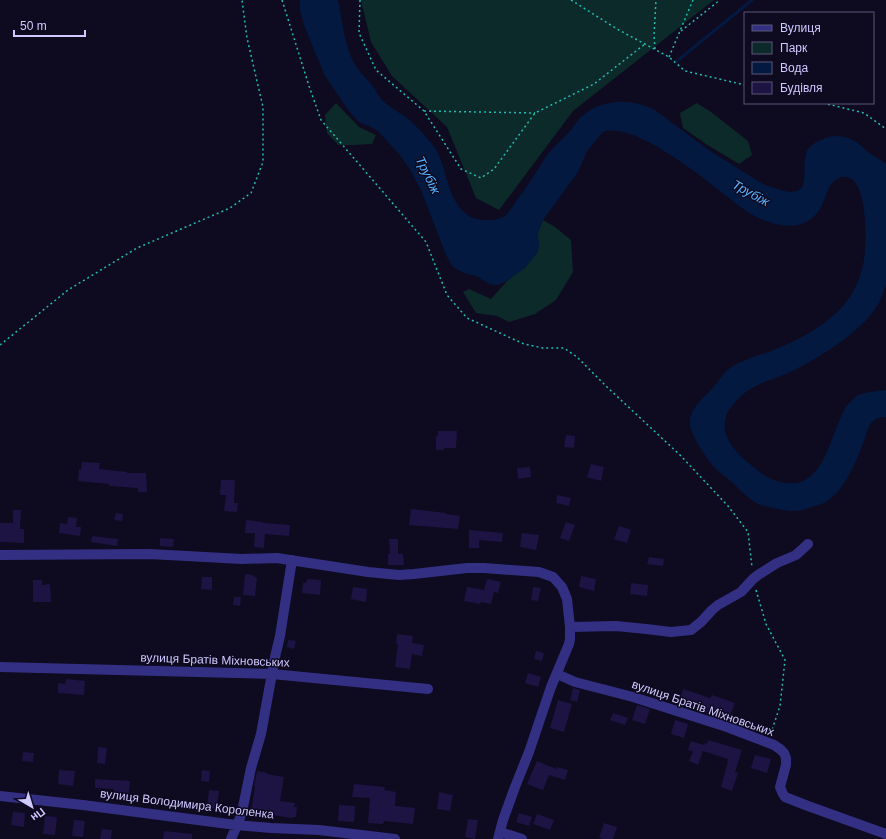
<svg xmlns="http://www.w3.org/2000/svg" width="886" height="839" viewBox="0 0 886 839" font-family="Arial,sans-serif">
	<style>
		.green { fill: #0c2a29 }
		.water { fill: #04193f }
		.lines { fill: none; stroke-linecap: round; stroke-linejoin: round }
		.stream { stroke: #04193f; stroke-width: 3 }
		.building { fill: #1d1443 }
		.path { stroke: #20bcb3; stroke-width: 1.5; stroke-dasharray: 2 3; stroke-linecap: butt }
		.street { stroke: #333084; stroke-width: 10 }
		.labels { text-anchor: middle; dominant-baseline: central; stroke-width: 3; stroke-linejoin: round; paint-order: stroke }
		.street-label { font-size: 12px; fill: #cfc9ff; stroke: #0e0a20 }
		.water-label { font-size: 13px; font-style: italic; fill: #57b1ff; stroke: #0e0a20 }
	</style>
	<rect width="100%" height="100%" fill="#0e0a20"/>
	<path class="green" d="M361 0H714L573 111 499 210 476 198 447 127 392 76 371 42Z
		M336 103 359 127 376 135 372 144 354 145H338L327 133 325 115Z
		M697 103 711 112 748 141 752 155 739 164 706 144 683 128 680 113Z
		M543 220 555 227 571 240 573 272 556 300 535 314 509 322 497 316 476 313 463 292 469 289 491 299 507 281 511 278 538 237V232Z"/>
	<path class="water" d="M300 0H338C343 23 344 49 358 69 362 75 368 80 372 85 376 90 378 96 382 100 389 107 399 112 407 118 415 124 425 136 432 144 449 165 444 199 469 216 476 221 499 222 506 215 510 211 514 205 517 200 528 186 537 170 547 155 554 146 563 139 570 131 575 125 579 117 586 113 606 98 634 99 655 110L710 151 765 185 781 190 789 192 797 191 802 188C807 176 802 163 807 151 810 145 816 142 821 140 834 133 848 136 859 144 863 147 866 151 871 154 876 157 881 160 886 164V284C884 291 881 299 877 306 861 333 814 361 786 374 769 381 751 385 738 399 734 404 728 410 726 416 719 438 740 457 755 468 759 471 763 475 767 477 777 482 793 486 803 481 827 471 833 428 846 407 849 403 853 399 857 396 863 392 878 391 886 390V417C881 417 877 418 873 421 868 426 867 432 865 438 858 458 844 493 824 503 820 505 815 506 811 507 808 508 805 510 802 510 792 513 771 508 761 505 750 501 740 490 732 482 726 477 720 473 714 467 706 458 690 434 690 423 690 409 700 401 709 392 716 385 722 374 730 368 742 360 756 356 769 352 811 335 853 313 863 265 867 249 870 166 839 178 826 184 827 198 820 209 802 238 764 224 742 208 715 188 637 120 603 132L587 151 578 172 543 220 538 232 539 246 538 252 534 257 525 268 507 281 500 284 495 285 489 284 476 276 464 273 453 267 446 255 421 190 409 168 399 154 378 131 369 126 363 124 359 122 355 118 346 107 324 74 304 25 300 10Z"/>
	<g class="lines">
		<path class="stream" d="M677 61 752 0"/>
	</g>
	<path class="building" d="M438 431H457L456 448H444V450H436V436H438Z
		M566 435 575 436 574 448 564 447Z
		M82 462 100 463 99 469 127 472V473H146L147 492H138V488L109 486V484L78 481 79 469 81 470Z
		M591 464 604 467 601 481 587 477Z
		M530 467 531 477 518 479 517 468Z
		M221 480H235L234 503H238L237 512 224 511 226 495H220Z
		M557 495 571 498 569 506 556 503Z
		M411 509 446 513 445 514 460 516 458 529 409 525Z
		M13 510H21L20 529H24V543L0 542V523H13Z
		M116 513 123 514 122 521 114 520Z
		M68 517 77 518 76 527H81L80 536 59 533 60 523 67 524Z
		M246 520 263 522V523L290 525 289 536 265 534 264 548 254 547 255 533H245Z
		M566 522 575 525 569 541 560 538Z
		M619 526 631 530 627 543 614 539Z
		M469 530 503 533 502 542 479 540V548H469Z
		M522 533 539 535 536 550 520 547Z
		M92 536 118 539 117 546 91 542Z
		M160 538 174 539 173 547 160 546Z
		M389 539H398V554H403L404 565H388V554H390Z
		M649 557 664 559 663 566 647 564Z
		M245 574 252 575 257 578 255 596 243 595Z
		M581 576 596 579 594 591 579 587Z
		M202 577H212V590L201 589Z
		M307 579 321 580 320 595 302 593 303 583H306Z
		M487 579 501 582 498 593 494 592 491 604 481 602 480 604 464 601 467 587 484 590Z
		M33 580H42V585L50 584 51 602H33Z
		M631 583 648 585 647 596 630 594Z
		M353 587 367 589 366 602 351 599Z
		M533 587 541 588 538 601 531 600Z
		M234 597H241L240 606 233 605Z
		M397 634 413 636 412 643 424 645 422 656 412 654 410 669 395 667 398 644 396 643Z
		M288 640 296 641 294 649 287 647Z
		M536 651 544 653 542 661 534 659Z
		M528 673 541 677 538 687 525 683Z
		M66 679 85 681 84 695 58 693V683L65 684Z
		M573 688 580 690 577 702 570 700Z
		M683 689 710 698 712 695 735 703 730 716 711 709 709 714 698 710V708L679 702Z
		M558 700 572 704 564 732 550 728Z
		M637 705 650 709 645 724 632 720Z
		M613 713 628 718 625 725 610 720Z
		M675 720 688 724 684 738 671 734Z
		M708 740 742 750 735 772 738 773 732 791 721 787 728 761H727L728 759 703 751 698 765 689 761 693 751 688 750 691 741 704 745 705 743 707 744Z
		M98 747 107 748 105 764 97 763Z
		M23 752 34 753 33 762 22 761Z
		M755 755 771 759 767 773 751 768Z
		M537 761 556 769 557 767 568 770 565 780 549 775 543 790 527 784Z
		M59 770 75 771 73 786 58 784Z
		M202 770 210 771 209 782 201 781Z
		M257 771 267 773V774L284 777 280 801 295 803 294 807H297L296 817H293L292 818 251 812 255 786 254 785Z
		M95 779 130 781 129 793 113 792 114 789 95 788Z
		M354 784 385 787 384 790 396 792 395 806 415 808 413 824 384 821 383 824 368 823 370 798 352 797Z
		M209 790 219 791 217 809 207 808Z
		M439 792 453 795 450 811 437 809Z
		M339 805 355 806 354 822 338 821Z
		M13 812 25 813 24 827 11 825Z
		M519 813 532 817 529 826 516 822Z
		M537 814 554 820 550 830 533 824Z
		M45 816 57 817 55 835 43 834Z
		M468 819 478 820 475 839 465 837Z
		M74 820 85 821 83 837 72 836Z
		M604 823 617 827 613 839H604L599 838Z
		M102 829 112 830 111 839H100Z
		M164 831 192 834V839H163Z"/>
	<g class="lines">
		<path class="path" d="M282 0 309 86 321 120 352 156 426 242 447 295 467 318 524 344 543 348H564L577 357 607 387 680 455 728 506 748 532 752 567
			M360 0 359 33 376 70 424 111 461 169 481 178 494 169 535 113 594 84 645 44
			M571 0 617 29 669 57 685 71 745 85
			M681 31 720 0
			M655 49 654 35 656 0
			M669 57 693 0
			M823 103 864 113 886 129
			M424 111 535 113
			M0 345 68 290 137 248 230 208 251 193 263 162V107L247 38 242 0
			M756 590 766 624 785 660 780 706 771 733"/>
		<path class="street" d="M0 555 149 554 242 559 277 558 368 572 399 575 414 574 467 568H484L539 572 553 577 562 587 567 599 570 627
			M0 667 272 674 428 689
			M557 674 575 682 633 697 727 727 774 745 780 749 784 753 786 758V765L780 787 783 794 785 797 808 806 886 834
			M0 796 83 805 236 825 271 828 319 830 395 839
			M500 832 522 839
			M231 839 240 818 243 807 251 768 261 734 275 657 280 636 292 560
			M498 839 503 820 515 787 529 752 551 687 569 644 570 639V627L616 626 646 629 671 632 691 630 701 622 712 610 718 605 741 592 753 579 758 575 777 563 796 555 808 544"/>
	</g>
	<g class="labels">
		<g class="street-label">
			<text transform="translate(215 660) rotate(2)">вулиця Братів Міхновських</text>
			<text transform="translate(703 708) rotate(19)">вулиця Братів Міхновських</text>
			<text transform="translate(187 804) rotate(7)">вулиця Володимира Короленка</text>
		</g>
		<g class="water-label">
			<text transform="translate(428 175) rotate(64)">Трубіж</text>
			<text transform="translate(751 193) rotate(29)">Трубіж</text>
		</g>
	</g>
	<rect x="744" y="12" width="130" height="92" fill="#0e0a20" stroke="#5b5679"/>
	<rect x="752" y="25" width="20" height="6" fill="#333084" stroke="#5b5679"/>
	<text x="780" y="32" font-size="12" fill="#cfc9ff">Вулиця</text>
	<rect x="752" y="42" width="20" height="12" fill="#0c2a29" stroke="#5b5679"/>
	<text x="780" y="52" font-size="12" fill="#cfc9ff">Парк</text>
	<rect x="752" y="62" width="20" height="12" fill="#04193f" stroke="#5b5679"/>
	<text x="780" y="72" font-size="12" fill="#cfc9ff">Вода</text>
	<rect x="752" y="82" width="20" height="12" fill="#1d1443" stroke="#5b5679"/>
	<text x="780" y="92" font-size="12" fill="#cfc9ff">Будівля</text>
	<g transform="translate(32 807) rotate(142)" stroke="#0e0a20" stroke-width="3" paint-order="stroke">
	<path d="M0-3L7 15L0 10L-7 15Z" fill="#cfc9ff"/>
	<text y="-6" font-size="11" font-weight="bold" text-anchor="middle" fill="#cfc9ff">Пн</text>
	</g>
	<path d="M14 30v6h71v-6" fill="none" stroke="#cfc9ff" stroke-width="2"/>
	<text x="20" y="30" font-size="12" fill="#cfc9ff" stroke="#0e0a20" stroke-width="3" paint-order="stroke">50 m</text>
</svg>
